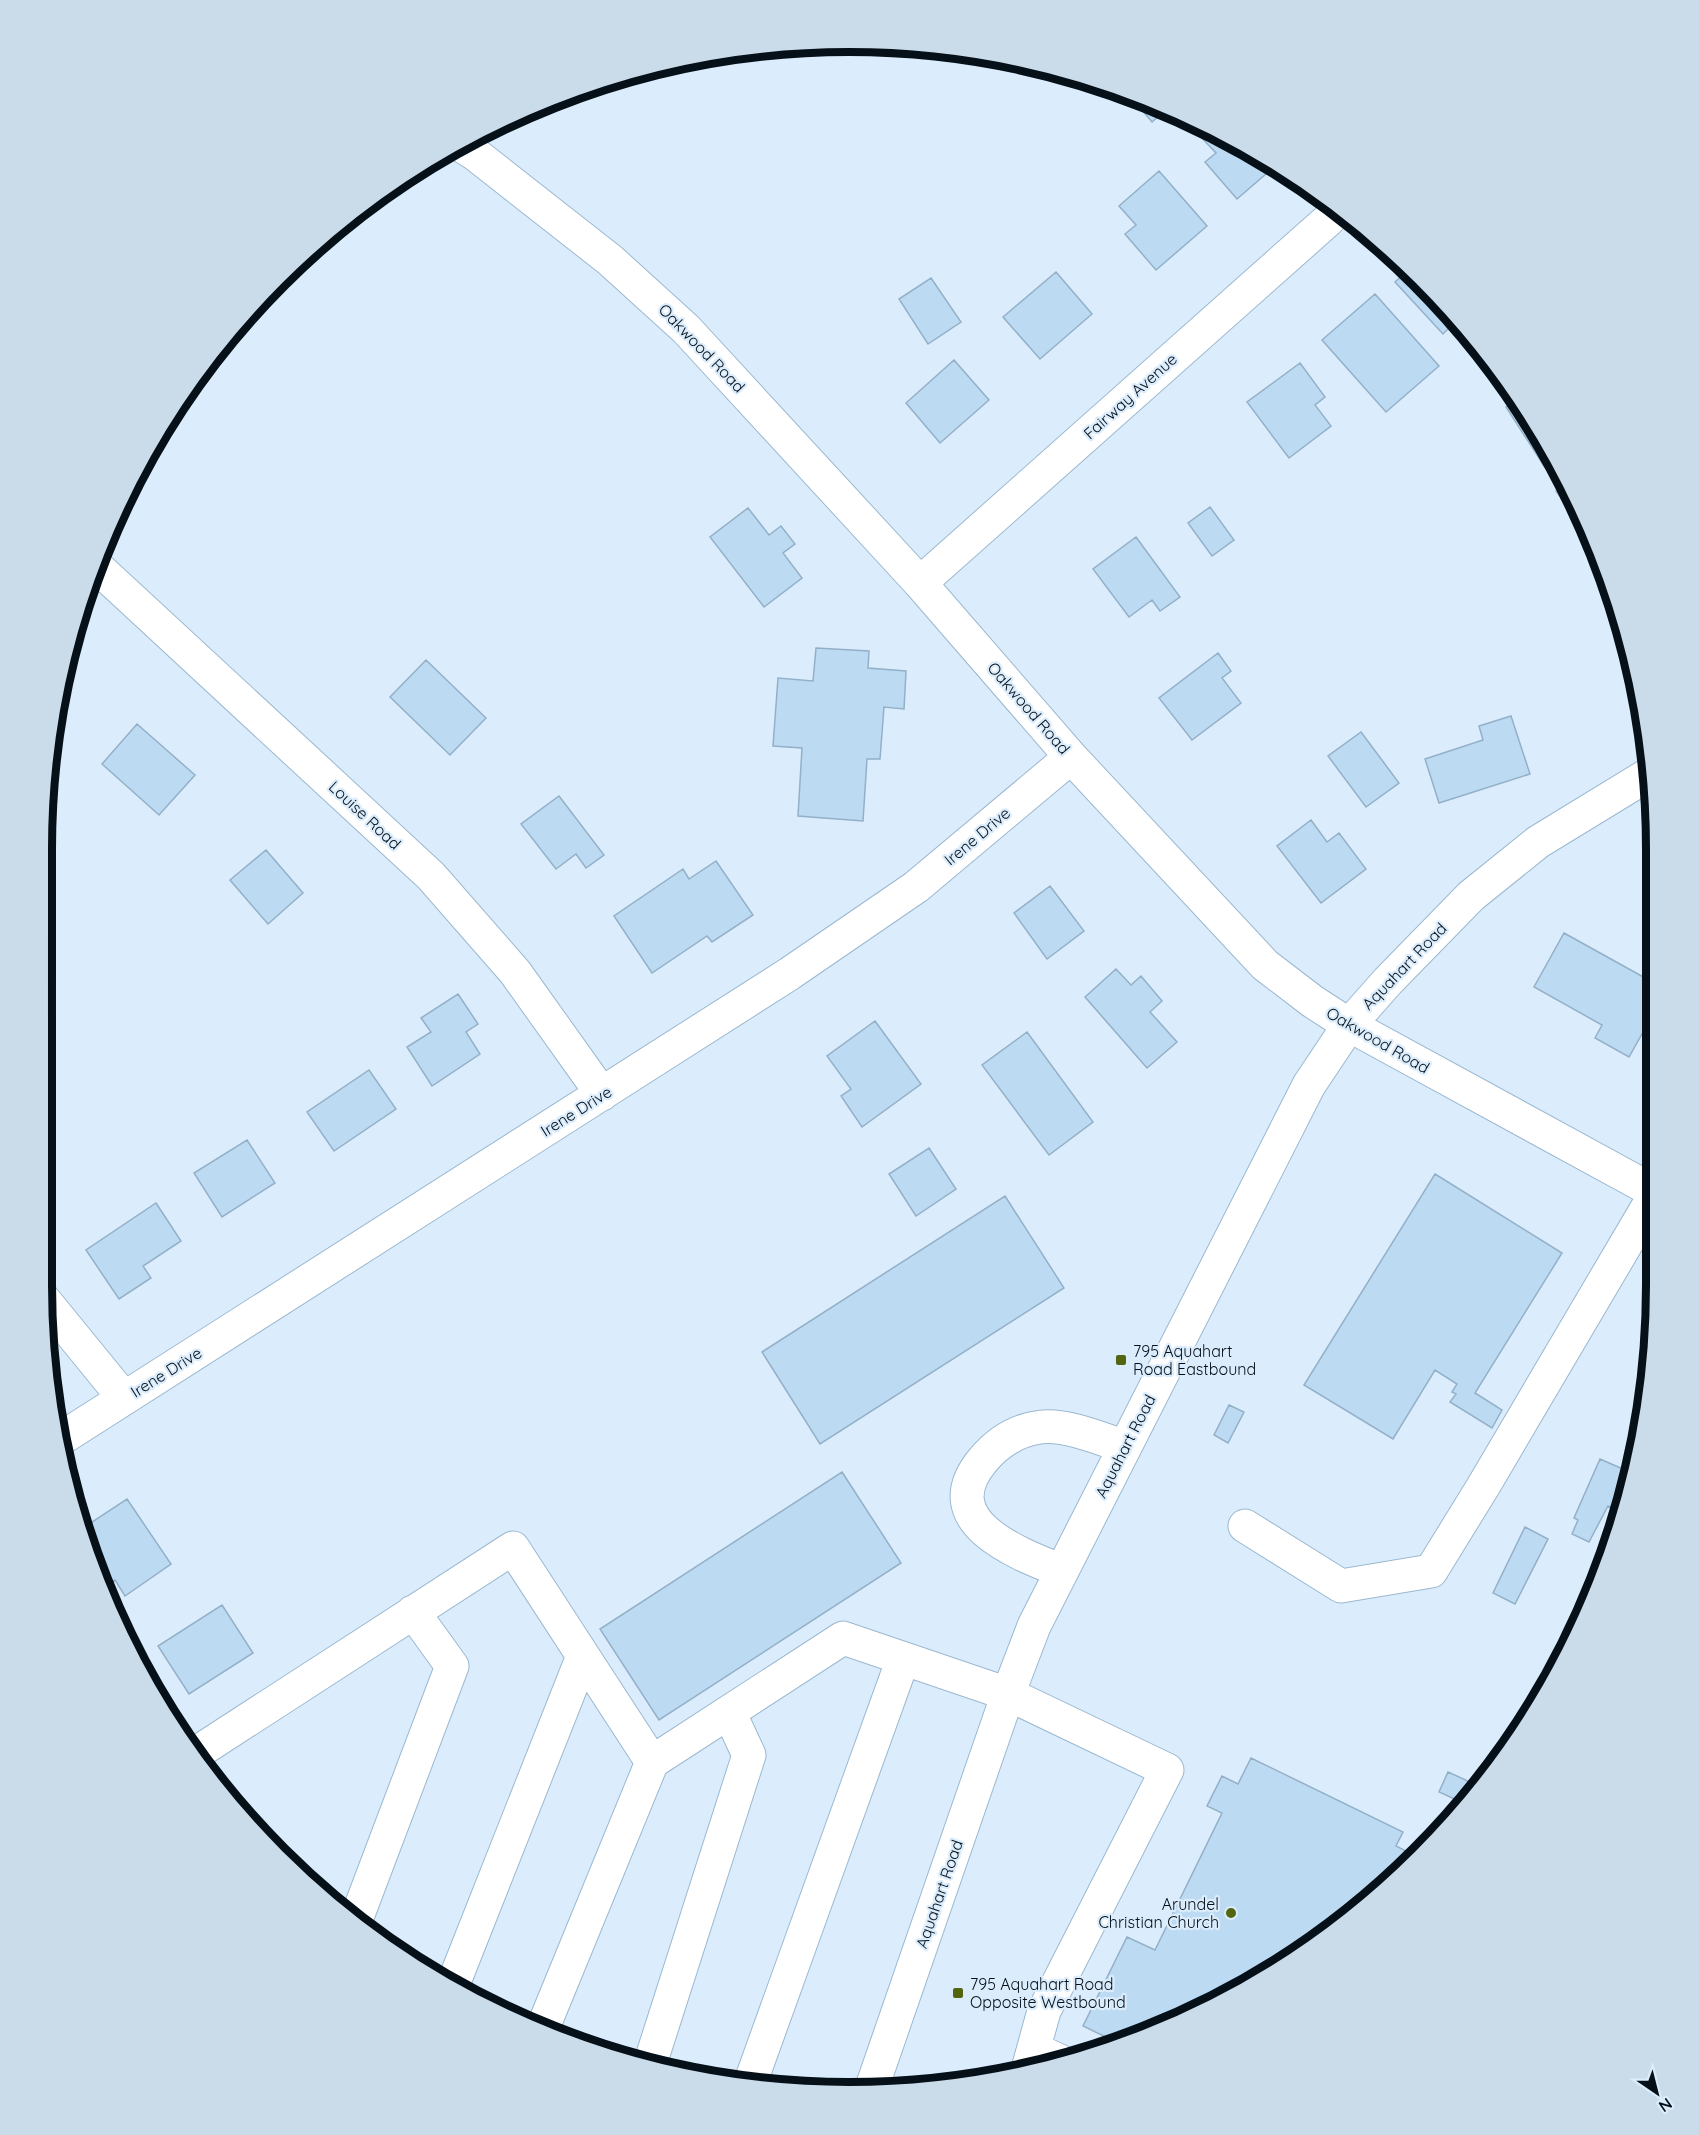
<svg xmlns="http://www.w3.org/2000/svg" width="1699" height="2135" viewBox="0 0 1699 2135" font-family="Quicksand,sans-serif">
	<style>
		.building { fill: #bcdaf2; stroke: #93b0c8; stroke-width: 1.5 }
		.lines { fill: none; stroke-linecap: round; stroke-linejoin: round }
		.minor-casing { stroke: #9bb8d0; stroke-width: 35 }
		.minor { stroke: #fff; stroke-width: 33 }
		.poi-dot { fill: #53650f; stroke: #dbedfc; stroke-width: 2 }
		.labels { text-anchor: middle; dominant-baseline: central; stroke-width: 4.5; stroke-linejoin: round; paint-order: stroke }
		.street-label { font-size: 16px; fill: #061019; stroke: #dbedfc }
		.poi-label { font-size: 16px; fill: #061019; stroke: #dbedfc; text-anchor: start }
		.rim { fill: none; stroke: #061019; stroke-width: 8 }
	</style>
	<rect width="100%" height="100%" fill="#dbedfc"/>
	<path class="building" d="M1130 96 1166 110 1152 122Z
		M1207 126 1274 167 1237 199 1205 162 1216 153 1198 134Z
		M1159 171 1207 226 1156 270 1125 234 1136 225 1119 206Z
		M1407 271 1458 319 1443 334 1395 282Z
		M1056 272 1092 314 1040 359 1003 317Z
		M931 278 961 322 928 344 899 299Z
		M1375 294 1439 366 1386 412 1322 340Z
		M954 360 989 400 940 443 906 403Z
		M1300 363 1325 397 1315 405 1331 426 1289 458 1247 402Z
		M1516 400 1549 446 1554 459 1544 466 1506 407Z
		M1565 485 1578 515 1574 517 1556 491Z
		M1210 507 1234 540 1212 556 1188 523Z
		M748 508 769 535 781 526 795 544 783 553 802 578 764 607 710 537Z
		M1136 537 1180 597 1160 611 1152 600 1129 617 1093 569Z
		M816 648 869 651 868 668 906 671 904 709 884 707 880 759H867L863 821 798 816 802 748 773 746 778 678 813 681Z
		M1218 653 1231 671 1222 678 1241 703 1192 740 1159 698Z
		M426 660 486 718 450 755 390 697Z
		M1511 716 1530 774 1439 803 1425 759 1483 740 1479 726Z
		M137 724 195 775 159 815 102 764Z
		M1361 732 1399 783 1366 807 1328 756Z
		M559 796 604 855 586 868 576 854 556 869 521 824Z
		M1311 820 1327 842 1339 833 1366 869 1321 903 1277 846Z
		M266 850 303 893 268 924 230 880Z
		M716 861 753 915 712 942 707 936 652 973 614 916 683 869 689 879Z
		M1050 886 1084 931 1047 959 1014 913Z
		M1564 933 1656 984V1009L1629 1057 1595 1038 1602 1025 1534 987Z
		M1116 969 1131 985 1141 976 1162 1001 1150 1012 1177 1042 1147 1068 1085 997Z
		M458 994 478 1024 466 1032 480 1054 432 1086 407 1047 431 1032 421 1018Z
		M875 1021 921 1084 862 1127 841 1096 851 1089 827 1056Z
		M1027 1032 1093 1122 1049 1155 982 1065Z
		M369 1070 396 1109 334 1151 307 1112Z
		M247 1140 275 1183 222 1217 194 1173Z
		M929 1148 956 1189 916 1216 889 1174Z
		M1435 1174 1562 1253 1475 1393 1502 1410 1492 1428 1450 1402 1456 1394 1452 1392 1457 1384 1435 1370 1393 1439 1304 1385Z
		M1005 1196 1064 1288 820 1444 762 1352Z
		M156 1203 181 1241 143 1266 151 1278 119 1299 86 1250Z
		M1229 1405 1244 1412 1228 1443 1214 1435Z
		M1600 1459 1632 1473 1620 1512 1608 1506 1589 1542 1572 1534 1578 1520 1574 1518Z
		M842 1472 901 1563 659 1720 600 1629Z
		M127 1499 171 1564 125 1596 115 1580 107 1585 83 1528Z
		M1525 1527 1548 1539 1515 1604 1493 1593Z
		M222 1605 253 1653 189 1694 158 1646Z
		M1251 1758 1403 1832 1396 1846 1410 1853 1402 1870 1382 1892 1253 1985 1116 2042 1083 2026 1127 1937 1155 1950 1222 1813 1207 1806 1222 1776 1238 1784Z
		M1448 1772 1470 1782 1461 1802 1439 1792Z
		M1425 1835 1430 1838 1421 1848 1419 1847Z"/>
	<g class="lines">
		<g class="minor-casing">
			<path id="minor" d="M459 144 475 154 610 260 686 329 920 583 1071 757 1265 965 1312 1001 1349 1025 1657 1193
				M96 566 431 876 515 972 602 1094
				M920 583 1327 221 1339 208
				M44 1300 124 1398
				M62 1438 789 974 916 887 1071 757
				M1245 1526 1341 1586 1431 1571 1484 1485 1656 1193
				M1062 1571C1016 1553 932 1521 983 1460 998 1442 1017 1430 1041 1427 1066 1424 1102 1439 1125 1447
				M198 1752 513 1548 652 1762 843 1638 1008 1694 1167 1770 1044 2011 1028 2069
				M357 1917 452 1666 413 1612
				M452 1987 583 1656
				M544 2025 652 1762
				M1034 2049 1064 2063
				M649 2067 749 1755 729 1712
				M752 2078 903 1659
				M871 2090 1008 1694 1034 1626 1309 1085 1349 1025 1388 981 1471 896 1538 842 1651 773"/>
		</g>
		<use href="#minor" class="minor"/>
	</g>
	<g class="poi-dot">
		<rect x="1115" y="1354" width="12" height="12" rx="3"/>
		<circle cx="1231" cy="1913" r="6"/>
		<rect x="952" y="1987" width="12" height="12" rx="3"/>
	</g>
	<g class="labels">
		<g class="street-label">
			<text transform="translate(702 348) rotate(46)">Oakwood Road</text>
			<text transform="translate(1130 396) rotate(-42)">Fairway Avenue</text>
			<text transform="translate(1029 708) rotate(49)">Oakwood Road</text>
			<text transform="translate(365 815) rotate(43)">Louise Road</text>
			<text transform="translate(977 836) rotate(-40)">Irene Drive</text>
			<text transform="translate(1404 966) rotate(-46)">Aquahart Road</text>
			<text transform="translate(1378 1040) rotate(30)">Oakwood Road</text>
			<text transform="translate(576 1111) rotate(-32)">Irene Drive</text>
			<text transform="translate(166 1372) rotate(-32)">Irene Drive</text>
			<text transform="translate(1125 1446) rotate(-63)">Aquahart Road</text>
			<text transform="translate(939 1894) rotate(-71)">Aquahart Road</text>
		</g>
		<g class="poi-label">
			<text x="1133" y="1351">795 Aquahart<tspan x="1133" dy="18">Road Eastbound</tspan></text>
			<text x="1219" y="1904" text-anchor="end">Arundel<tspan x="1219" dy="18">Christian Church</tspan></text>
			<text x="970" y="1984">795 Aquahart Road<tspan x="970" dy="18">Opposite Westbound</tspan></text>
		</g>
	</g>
	<path d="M0 0H1699V2135H0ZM849 52H849A797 797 0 0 1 1646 849V1285A797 797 0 0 1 849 2082H849A797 797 0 0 1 52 1285V849A797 797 0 0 1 849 52Z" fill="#cadbea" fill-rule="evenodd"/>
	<path class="rim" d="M849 52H849A797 797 0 0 1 1646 849V1285A797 797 0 0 1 849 2082H849A797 797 0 0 1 52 1285V849A797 797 0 0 1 849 52Z"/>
	<g transform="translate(1657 2093) rotate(145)" stroke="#dbedfc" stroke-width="4.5" paint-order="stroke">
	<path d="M0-4.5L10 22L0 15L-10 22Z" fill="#061019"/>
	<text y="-9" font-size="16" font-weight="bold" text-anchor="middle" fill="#061019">N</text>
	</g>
</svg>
